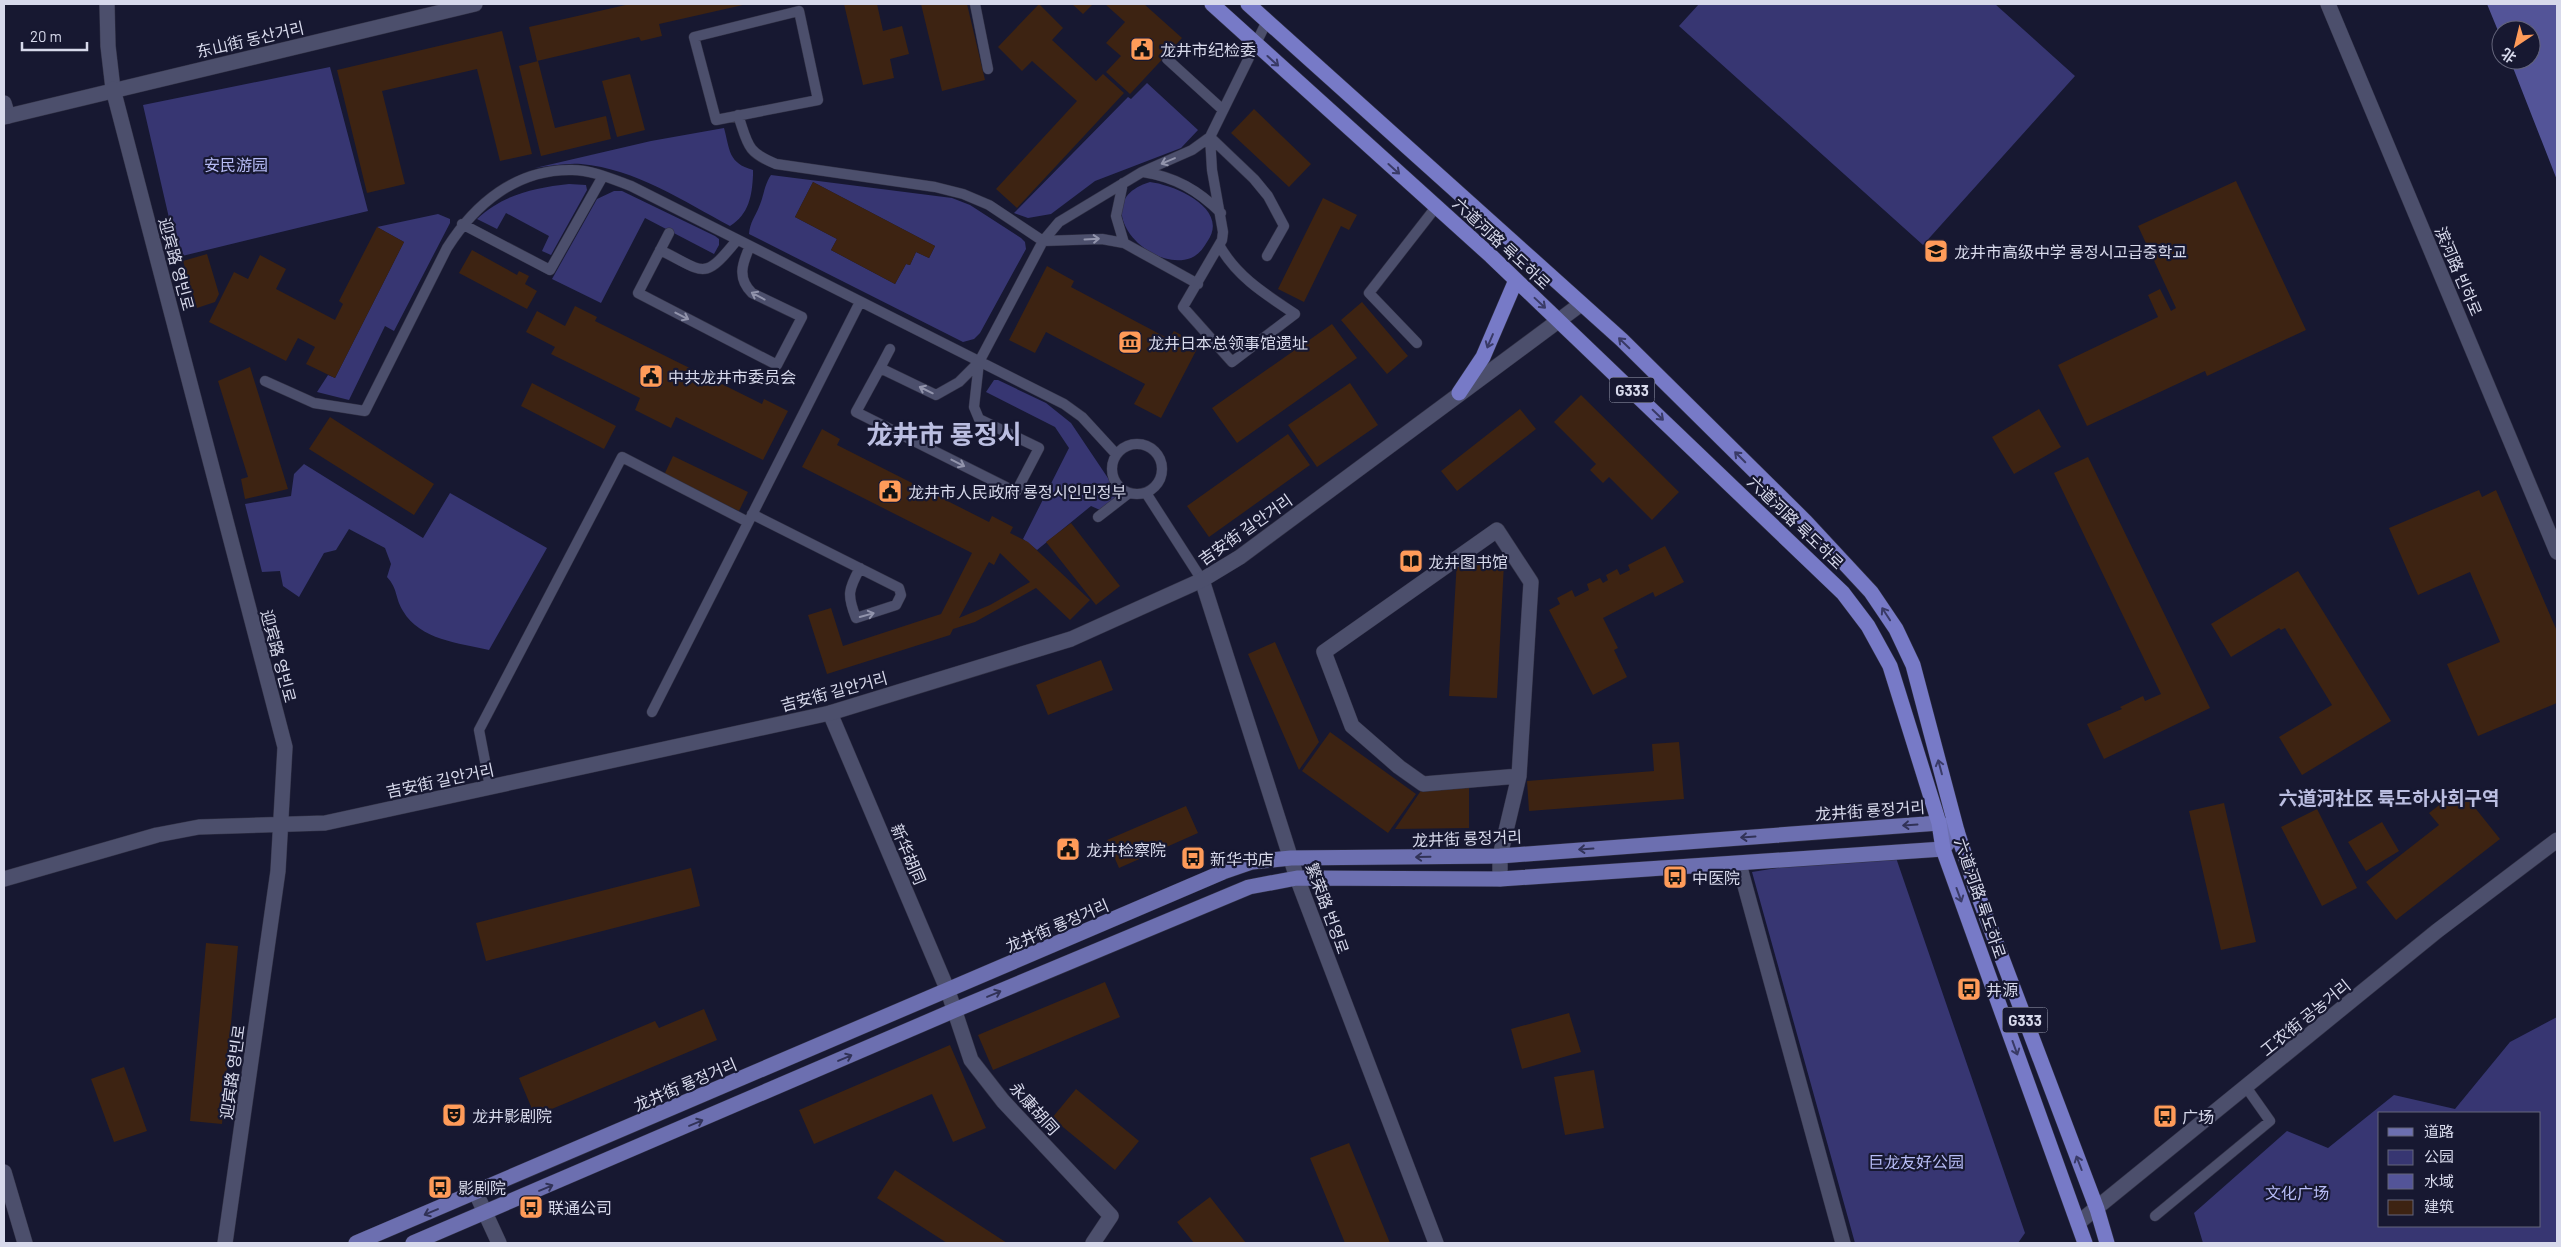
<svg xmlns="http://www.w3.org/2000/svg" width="2561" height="1247" viewBox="0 0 2561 1247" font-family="Barlow,'Noto Sans SC','Noto Sans KR',sans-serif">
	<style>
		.green { fill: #373672; fill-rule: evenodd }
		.water { fill: #535498 }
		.building { fill: #3d2312; fill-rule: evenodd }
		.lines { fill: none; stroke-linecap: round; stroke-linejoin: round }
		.service-casing { stroke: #323246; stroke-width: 11 }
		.minor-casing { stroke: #323246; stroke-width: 16 }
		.tertiary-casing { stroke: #323246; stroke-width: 16 }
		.primary-casing { stroke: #323246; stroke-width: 16 }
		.trunk-casing { stroke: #323246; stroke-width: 16 }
		.service { stroke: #4c4f6c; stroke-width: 10 }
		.minor { stroke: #4c4f6c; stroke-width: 15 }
		.tertiary { stroke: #4c4f6c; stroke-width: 15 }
		.primary { stroke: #6c6fb0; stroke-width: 15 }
		.trunk { stroke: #777ac7; stroke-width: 15 }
		.oneway { stroke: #393a66 }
		.oneway2 { stroke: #9294ac }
		.oneway3 { stroke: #313257 }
		.labels { text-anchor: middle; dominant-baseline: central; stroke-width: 4.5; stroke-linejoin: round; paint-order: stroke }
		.shield { fill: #171831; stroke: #9d9fb3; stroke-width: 1 }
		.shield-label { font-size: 15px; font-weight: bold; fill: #d7d9eb }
		.street-label { font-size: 16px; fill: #d7d9eb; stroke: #171831 }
		.poi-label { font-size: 16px; fill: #d7d9eb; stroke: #171831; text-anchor: start }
		.park-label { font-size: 16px; fill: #b7bcf6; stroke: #171831 }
		.quarter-label { font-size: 19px; font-weight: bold; fill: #bbbee1; stroke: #171831 }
		.town-label { font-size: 26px; font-weight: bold; fill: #bbbee1; stroke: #171831 }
	</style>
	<rect width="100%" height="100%" fill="#171831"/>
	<path class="green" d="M1699 4H1995L2075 76 1923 245 1679 26Z
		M330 67 368 211 178 257 143 105Z
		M1147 83 1198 130 1181 148 1095 181 1051 214 1028 218 1014 213 1128 97 1131 99Z
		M724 128C730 150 728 163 753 170V175C752 196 749 214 730 226 683 201 636 169 581 164 566 163 550 166 535 168L651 141Z
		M771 175 952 198 970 205 1021 238 1025 242 1026 249 980 333 974 339 963 342 749 234C750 222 755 217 759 207 764 196 764 185 771 175ZM813 182 935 246 929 258 916 252 910 265 906 264 895 284 831 250 837 239 795 217Z
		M1150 182C1175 185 1231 209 1207 242 1203 249 1198 255 1191 258 1148 274 1084 202 1150 182Z
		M569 184 586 185 587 190 551 255 542 251 549 236 506 213 497 229 477 219C504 194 534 188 569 184Z
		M614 191H622L715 236 719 239V245L714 254 645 218 601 303 552 279 597 199Z
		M438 214 450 219V223L394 331 385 326 349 400 317 392 328 375 335 378 404 242 377 227Z
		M994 380H998L1046 403 1071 423 1120 496 1100 510 1091 506 1037 550 1023 539 1069 448 1055 427 986 392Z
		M304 464 423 538 450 493 547 548 489 650C459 643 420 640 403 611 395 598 398 589 387 577L391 564 385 548 349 529 336 550 324 553 299 597 283 586 280 571 262 572 245 504 291 496 294 474Z
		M1893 849 2025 1233 2018 1243H1855L1752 872Z
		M2557 1017V1243H2203L2194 1213 2287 1131 2328 1148 2394 1095 2455 1109 2510 1042ZM2380 1113H2540V1226H2380Z"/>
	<path class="water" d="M2487 4H2557V180L2510 60H2531V30H2501V38Z"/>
	<path class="building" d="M630 4H743V5L659 24 662 36 641 41 639 37 537 61 529 27Z
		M844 4H877L883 31 902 26 909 54 890 59 894 78 863 85Z
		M921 4H967L985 80 942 91Z
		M1039 4 1063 28 1052 40 1096 81 1103 74 1124 93 1017 208 996 189 1077 101 1032 61 1022 71 998 47Z
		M1072 4H1093L1083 14Z
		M1105 4H1144L1182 38 1130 94 1106 72 1121 56 1106 43 1125 22Z
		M502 31 532 154 500 161 477 69 382 91 405 184 367 193 337 70Z
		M538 61 555 128 606 116 611 139 541 156 519 66Z
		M630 74 645 130 617 137 602 81Z
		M1254 109 1311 164 1289 187 1231 133Z
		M2236 181 2306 330 2207 376 2205 371 2087 426 2058 365 2158 317 2148 295 2160 289 2171 311 2176 308 2138 226Z
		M813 182 935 246 929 258 916 252 910 265 906 264 895 284 831 250 837 239 795 217Z
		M1323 198 1357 215 1349 230 1341 226 1304 302 1278 289Z
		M377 227 404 242 335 378 306 364 315 347 298 338 286 361 209 322 234 272 248 279 260 255 286 269 276 289 335 320 343 304 339 301Z
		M472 250 517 275 519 271 529 276 525 284 537 291 527 309 459 273Z
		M207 254 219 294 215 302 197 308 183 261Z
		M1047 266 1074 281 1071 287 1169 339 1174 331 1199 345 1161 418 1134 404 1145 384 1046 332 1035 353 1009 340Z
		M1362 302 1408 356 1387 374 1341 320Z
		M575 306 597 317 595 321 762 404 764 399 788 411 763 460 676 417 671 428 635 410 640 398 551 354 555 347 526 332 537 311 565 326Z
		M1332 324 1357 358 1237 443 1212 408Z
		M250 367 288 489 245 499 241 479 248 477 218 381Z
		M532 383 616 426 604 449 521 406Z
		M1350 383 1378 425 1317 467 1288 425Z
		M1581 395 1679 492 1652 520 1609 477 1603 483 1590 470 1596 464 1554 422Z
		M1520 409 1536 429 1457 491 1441 471Z
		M2039 409 2061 447 2014 474 1992 437Z
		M330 417 434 484 414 515 309 449Z
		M822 429 840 439 837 445 989 522 992 516 1013 527 1010 533 1028 542 1090 600 1070 620 1036 588 975 622 953 629 950 635 827 674 808 615 831 608 843 646 941 614 972 553 802 467ZM1000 553 1030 582 990 605 959 618 989 562 994 565Z
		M1288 434 1310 465 1209 537 1187 506Z
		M673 456 748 492 739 511 664 475Z
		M2088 457 2210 708 2104 759 2087 724 2122 709 2120 707 2143 696 2145 701 2161 694 2054 473Z
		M2479 490 2482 497 2496 490 2557 631V703L2478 736 2447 664 2500 642 2470 572 2418 595 2389 528Z
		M1071 523 1120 586 1096 605 1046 542Z
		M1665 546 1684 582 1655 597 1653 592 1603 618 1618 648 1614 650 1627 677 1593 695 1549 610 1560 604 1557 598 1572 590 1575 597 1589 590 1587 584 1600 578 1603 583 1608 580 1606 575 1617 569 1620 575 1630 570 1628 565Z
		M1457 560 1504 563 1497 698 1449 696Z
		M2298 571 2391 721 2302 775 2279 737 2332 705 2285 628 2281 630 2279 628 2231 657 2211 624Z
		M1275 642 1319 742 1299 770 1248 654Z
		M1101 660 1113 690 1048 715 1036 685Z
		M1330 732 1416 794 1388 833 1302 771Z
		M1679 742 1684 799 1529 811 1527 781 1654 771 1652 744Z
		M1469 788V828L1395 829 1422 789Z
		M2460 789 2500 839 2396 920 2366 882 2439 825 2429 813Z
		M2224 803 2256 942 2221 950 2189 811Z
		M1186 806 1198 833 1119 868 1107 840Z
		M2317 809 2357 888 2322 906 2281 827Z
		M2382 822 2399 851 2366 871 2348 842Z
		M691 868 700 906 486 961 476 923Z
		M206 943 238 946 222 1124 190 1121Z
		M1105 982 1120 1017 993 1070 978 1035Z
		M704 1009 717 1040 535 1116 519 1078 655 1021 659 1028Z
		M1569 1013 1581 1052 1522 1069 1511 1029Z
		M950 1045 986 1128 953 1142 932 1094 814 1144 799 1110Z
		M124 1067 147 1131 114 1142 91 1079Z
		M1594 1070 1604 1128 1565 1135 1554 1077Z
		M1076 1089 1139 1141 1115 1170 1052 1118Z
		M1349 1143 1390 1243H1345L1310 1158Z
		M895 1170 1007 1243H947L877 1198Z
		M1210 1197 1246 1243H1194L1177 1222Z"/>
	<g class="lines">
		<g class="service-casing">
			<path id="service" d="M975 4 988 69
				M799 11 818 100 716 120 694 37Z
				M1167 59 1223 110
				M738 115C748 144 746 152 776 164L935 187 963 194 989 205 1043 241 1102 239 1124 243 1198 284
				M1210 137 1254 179 1268 196 1284 226 1267 256
				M1143 172C1175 177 1198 190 1221 213
				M1123 183 1116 216 1124 243
				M462 224 550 270 603 176
				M669 233 638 293 777 365 802 317 752 293C737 278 742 264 750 246
				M1219 245C1237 277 1265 294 1295 314L1232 362 1183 307 1222 240 1223 232 1212 170 1210 137 1267 21
				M660 250C705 272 703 282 737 240
				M1417 343 1369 293 1436 207
				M979 362 974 407 979 419 1039 448 1016 492 856 412 880 368 936 395 959 382 979 362 1043 241 1059 222 1142 172 1192 150 1210 137
				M880 368 890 349
				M265 381 314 403 365 411 447 248C475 204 516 169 572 170 592 170 612 179 631 186L1064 404 1082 417 1116 454
				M1112 469a25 25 0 1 1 50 0a25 25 0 1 1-50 0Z
				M1146 493 1202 580
				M752 514 899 588 901 595 896 605 856 618C847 595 848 590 860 568
				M1098 517 1129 493
				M652 712 860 302
				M490 787 479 730 622 457 748 522
				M2155 1216 2270 1121 2246 1087"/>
		</g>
		<g class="minor-casing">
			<path id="minor" d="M107 4 108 46 113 89
				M4 103 8 116
				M1202 580 1297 878 1436 1243
				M830 713 948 991 971 1060 1003 1101 1111 1216 1093 1243
				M1739 864 1843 1243
				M1500 879V856L1519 776 1531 582 1497 530 1324 652 1352 726 1399 767 1423 784 1519 776
				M4 1172 25 1243"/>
		</g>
		<g class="tertiary-casing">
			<path id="tertiary" d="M2328 4 2557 552
				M113 89 285 747 278 871 225 1243
				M4 117 475 4
				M4 879 157 835 199 827 325 823 830 713 1071 639 1202 580 1240 557 1581 304
				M476 1193 499 1243
				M2078 1223 2437 931 2557 840"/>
		</g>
		<g class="primary-casing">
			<path id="primary" d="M356 1243 1223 872 1252 862 1291 858 1500 856 1939 823 1957 831 1943 849 1500 879 1297 878 1249 887 955 1010 413 1243"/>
		</g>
		<g class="trunk-casing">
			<path id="trunk" d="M1212 4 1491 256 1843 593 1868 626 1890 666 1939 823 1943 849 2085 1243
				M1248 4 1622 340 1806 522 1871 592 1896 629 1913 665 1957 831 1975 887 2097 1209 2107 1243
				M1459 393 1483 357 1516 280"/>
		</g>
		<use href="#service" class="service"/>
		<use href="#minor" class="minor"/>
		<use href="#tertiary" class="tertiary"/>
		<use href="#primary" class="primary"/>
		<use href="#trunk" class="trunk"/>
	</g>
	<defs><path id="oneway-shaft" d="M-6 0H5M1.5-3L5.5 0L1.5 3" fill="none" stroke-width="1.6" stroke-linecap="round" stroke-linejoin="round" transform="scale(1.25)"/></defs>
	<g class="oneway">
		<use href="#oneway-shaft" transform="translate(1273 61) rotate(42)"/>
		<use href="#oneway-shaft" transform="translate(1394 169) rotate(42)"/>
		<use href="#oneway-shaft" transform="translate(1540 303) rotate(43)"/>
		<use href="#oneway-shaft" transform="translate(1490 341) rotate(113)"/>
		<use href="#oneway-shaft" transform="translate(1624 343) rotate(-136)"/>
		<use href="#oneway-shaft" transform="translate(1658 415) rotate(44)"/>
		<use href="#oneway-shaft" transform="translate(1740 457) rotate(-135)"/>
		<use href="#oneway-shaft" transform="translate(1886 614) rotate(-123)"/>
		<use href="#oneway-shaft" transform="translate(1940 767) rotate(-105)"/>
		<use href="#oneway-shaft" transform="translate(1959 895) rotate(70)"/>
		<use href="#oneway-shaft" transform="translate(2015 1048) rotate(70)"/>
		<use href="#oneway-shaft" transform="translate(2079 1163) rotate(-111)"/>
	</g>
	<g class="oneway2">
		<use href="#oneway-shaft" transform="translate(1168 161) rotate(157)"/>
		<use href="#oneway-shaft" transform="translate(1092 239) rotate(-3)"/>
		<use href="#oneway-shaft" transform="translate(758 296) rotate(-152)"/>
		<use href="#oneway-shaft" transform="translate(682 316) rotate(27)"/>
		<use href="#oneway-shaft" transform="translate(926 390) rotate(-154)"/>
		<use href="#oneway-shaft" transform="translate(958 463) rotate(27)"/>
		<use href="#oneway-shaft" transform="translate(867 615) rotate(-15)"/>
	</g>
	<g class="oneway3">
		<use href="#oneway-shaft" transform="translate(1910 825) rotate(176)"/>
		<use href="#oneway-shaft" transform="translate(1748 837) rotate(176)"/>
		<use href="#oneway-shaft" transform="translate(1586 849) rotate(176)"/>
		<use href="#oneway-shaft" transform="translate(1423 857) rotate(179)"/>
		<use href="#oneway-shaft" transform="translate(994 994) rotate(-23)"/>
		<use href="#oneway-shaft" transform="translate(845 1058) rotate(-23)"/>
		<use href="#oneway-shaft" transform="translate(696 1123) rotate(-23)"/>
		<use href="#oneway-shaft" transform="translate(546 1188) rotate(-23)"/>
		<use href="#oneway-shaft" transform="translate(431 1212) rotate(157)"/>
	</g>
	<defs>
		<g id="civic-square" transform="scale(1.25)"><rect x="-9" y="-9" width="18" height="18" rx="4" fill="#ff9b59" stroke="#171831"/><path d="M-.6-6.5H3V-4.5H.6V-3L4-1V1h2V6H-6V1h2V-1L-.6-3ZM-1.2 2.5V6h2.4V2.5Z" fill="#111"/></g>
		<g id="school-square" transform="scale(1.25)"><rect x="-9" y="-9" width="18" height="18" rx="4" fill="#ff9b59" stroke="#171831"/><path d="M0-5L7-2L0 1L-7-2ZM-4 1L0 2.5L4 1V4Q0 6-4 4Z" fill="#111"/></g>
		<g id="museum-square" transform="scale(1.25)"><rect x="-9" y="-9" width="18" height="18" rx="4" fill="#ff9b59" stroke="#171831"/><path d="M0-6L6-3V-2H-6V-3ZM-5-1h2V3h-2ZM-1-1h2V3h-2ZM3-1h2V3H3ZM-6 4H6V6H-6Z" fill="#111"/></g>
		<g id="library-square" transform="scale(1.25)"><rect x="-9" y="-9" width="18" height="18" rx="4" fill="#ff9b59" stroke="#171831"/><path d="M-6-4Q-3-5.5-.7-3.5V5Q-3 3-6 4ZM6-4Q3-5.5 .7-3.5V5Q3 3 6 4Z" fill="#111"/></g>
		<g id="bus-square" transform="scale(1.25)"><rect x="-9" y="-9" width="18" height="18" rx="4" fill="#ff9b59" stroke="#171831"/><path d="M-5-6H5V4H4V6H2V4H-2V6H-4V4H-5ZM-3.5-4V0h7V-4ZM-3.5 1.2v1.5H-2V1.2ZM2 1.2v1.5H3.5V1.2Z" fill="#111"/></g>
		<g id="theatre-square" transform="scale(1.25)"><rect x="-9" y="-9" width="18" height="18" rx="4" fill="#ff9b59" stroke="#171831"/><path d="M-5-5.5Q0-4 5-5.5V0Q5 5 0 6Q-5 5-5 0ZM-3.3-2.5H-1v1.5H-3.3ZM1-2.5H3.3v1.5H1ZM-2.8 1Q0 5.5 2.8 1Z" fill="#111"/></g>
	</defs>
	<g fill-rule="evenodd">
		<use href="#civic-square" x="1142" y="49"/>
		<use href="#school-square" x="1936" y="251"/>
		<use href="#museum-square" x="1130" y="342"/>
		<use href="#civic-square" x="651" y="376"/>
		<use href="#civic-square" x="890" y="491"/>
		<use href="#library-square" x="1411" y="561"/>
		<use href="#civic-square" x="1068" y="849"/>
		<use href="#bus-square" x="1193" y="858"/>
		<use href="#bus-square" x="1675" y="877"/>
		<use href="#bus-square" x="1969" y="989"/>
		<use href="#theatre-square" x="454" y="1115"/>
		<use href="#bus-square" x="2165" y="1116"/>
		<use href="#bus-square" x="440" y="1187"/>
		<use href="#bus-square" x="531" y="1207"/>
	</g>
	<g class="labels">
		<g class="shield">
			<rect x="1609.5" y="377.5" width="45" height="25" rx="4"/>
			<rect x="2002.5" y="1007.5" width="45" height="25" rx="4"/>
		</g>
		<g class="shield-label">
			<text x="1632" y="390">G333</text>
			<text x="2025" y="1020">G333</text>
		</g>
		<g class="street-label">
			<text transform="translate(250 39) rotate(-13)">东山街 동산거리</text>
			<text transform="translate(1502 243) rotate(43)">六道河路 륙도하로</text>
			<text transform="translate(177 264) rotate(75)">迎宾路 영빈로</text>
			<text transform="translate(2459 271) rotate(67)">滨河路 빈하로</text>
			<text transform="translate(1796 522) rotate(44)">六道河路 륙도하로</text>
			<text transform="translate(1245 529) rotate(-35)">吉安街 길안거리</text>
			<text transform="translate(279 656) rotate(75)">迎宾路 영빈로</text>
			<text transform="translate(834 691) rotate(-15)">吉安街 길안거리</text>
			<text transform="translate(440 780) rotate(-12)">吉安街 길안거리</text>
			<text transform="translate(1870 810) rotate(-4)">龙井街 룡정거리</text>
			<text transform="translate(1467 838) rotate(-2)">龙井街 룡정거리</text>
			<text transform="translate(909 854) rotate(67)">新华胡同</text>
			<text transform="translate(1981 898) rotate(71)">六道河路 륙도하로</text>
			<text transform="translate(1328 908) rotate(70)">繁荣路 번영로</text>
			<text transform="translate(1057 925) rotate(-23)">龙井街 룡정거리</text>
			<text transform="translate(2305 1017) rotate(-39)">工农街 공농거리</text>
			<text transform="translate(232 1072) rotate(-82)">迎宾路 영빈로</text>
			<text transform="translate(685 1084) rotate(-23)">龙井街 룡정거리</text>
			<text transform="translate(1035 1108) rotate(48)">永康胡同</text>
		</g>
		<g class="poi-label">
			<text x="1160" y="49">龙井市纪检委</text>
			<text x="1954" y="251">龙井市高级中学 룡정시고급중학교</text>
			<text x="1148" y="342">龙井日本总领事馆遗址</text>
			<text x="668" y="376">中共龙井市委员会</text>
			<text x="908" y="491">龙井市人民政府 룡정시인민정부</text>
			<text x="1428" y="561">龙井图书馆</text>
			<text x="1086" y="849">龙井检察院</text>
			<text x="1210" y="858">新华书店</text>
			<text x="1692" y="877">中医院</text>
			<text x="1986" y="989">井源</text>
			<text x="472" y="1115">龙井影剧院</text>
			<text x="2182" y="1116">广场</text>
			<text x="458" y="1187">影剧院</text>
			<text x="548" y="1207">联通公司</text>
		</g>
		<g class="park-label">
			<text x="236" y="164">安民游园</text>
			<text x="1916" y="1161">巨龙友好公园</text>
			<text x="2297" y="1192">文化广场</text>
		</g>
		<g class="quarter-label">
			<text x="2389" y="797">六道河社区 륙도하사회구역</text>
		</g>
		<g class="town-label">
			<text x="944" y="433">龙井市 룡정시</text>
		</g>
	</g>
	<rect width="2561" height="1247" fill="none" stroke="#d7d9eb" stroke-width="10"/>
	<rect x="2378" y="1112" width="162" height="115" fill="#171831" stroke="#64657b"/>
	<rect x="2388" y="1128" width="25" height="8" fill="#6c6fb0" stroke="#64657b"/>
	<text x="2424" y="1137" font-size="15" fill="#d7d9eb">道路</text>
	<rect x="2388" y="1150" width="25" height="15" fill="#373672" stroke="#64657b"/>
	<text x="2424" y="1162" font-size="15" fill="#d7d9eb">公园</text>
	<rect x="2388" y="1174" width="25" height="15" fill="#535498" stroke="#64657b"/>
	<text x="2424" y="1187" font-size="15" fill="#d7d9eb">水域</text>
	<rect x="2388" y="1200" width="25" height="15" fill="#3d2312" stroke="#64657b"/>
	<text x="2424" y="1212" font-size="15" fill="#d7d9eb">建筑</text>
	<g transform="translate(2516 45) rotate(215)"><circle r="24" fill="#171831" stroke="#64657b"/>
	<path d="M0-4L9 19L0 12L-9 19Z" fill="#ff9b59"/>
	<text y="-8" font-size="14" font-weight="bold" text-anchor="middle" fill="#d7d9eb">北</text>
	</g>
	<path d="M22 42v8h65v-8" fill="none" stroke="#d7d9eb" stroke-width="2.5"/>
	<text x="30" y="42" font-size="15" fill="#d7d9eb" stroke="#171831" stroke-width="4" paint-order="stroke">20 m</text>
</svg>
